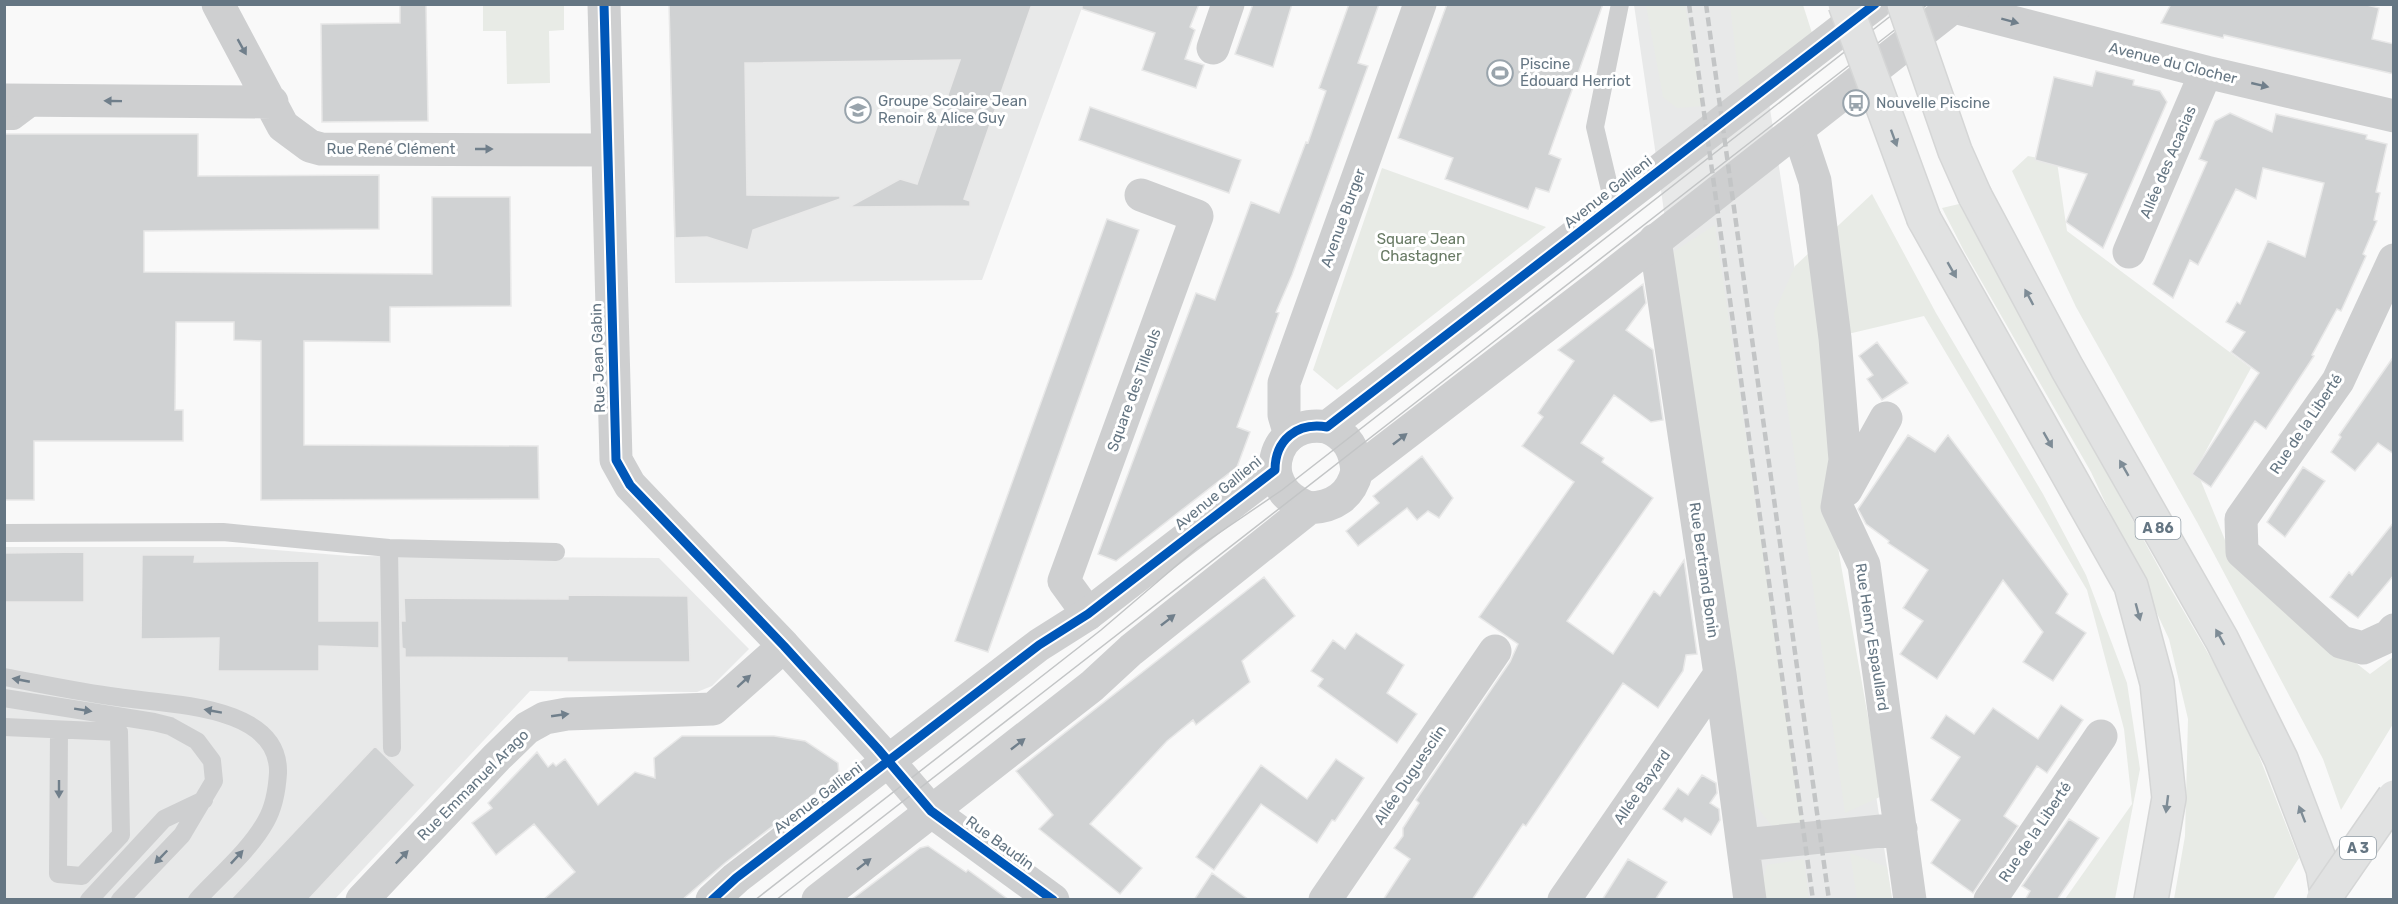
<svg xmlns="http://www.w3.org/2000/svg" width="2398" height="904" viewBox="0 0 2398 904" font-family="Rubik,sans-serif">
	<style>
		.built { fill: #e8e9e9 }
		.green { fill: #e8ebe6 }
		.building { fill: #d0d2d3; stroke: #e8e8e8; stroke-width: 1.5 }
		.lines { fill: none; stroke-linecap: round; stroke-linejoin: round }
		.motorway-casing { stroke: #d5d6d6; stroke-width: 36 }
		.service { stroke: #cecfd0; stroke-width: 18 }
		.minor { stroke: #cecfd0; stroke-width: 33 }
		.tertiary { stroke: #cecfd0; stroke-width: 33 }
		.motorway { stroke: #e1e2e2; stroke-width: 33 }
		.tram { stroke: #c3c5c6; stroke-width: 1.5 }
		.rail { stroke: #c3c5c6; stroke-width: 4.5; stroke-dasharray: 9 4.5; stroke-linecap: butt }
		.motorway-bridge-casing { stroke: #d5d6d6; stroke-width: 36; stroke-linecap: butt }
		.motorway-bridge { stroke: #e1e2e2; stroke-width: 33 }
		.cycleway-casing { stroke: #fff; stroke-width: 13 }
		.cycleway { stroke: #0057b8; stroke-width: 9 }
		.oneway { fill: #707f8b }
		.oneway2 { fill: #7e8c96 }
		.labels { text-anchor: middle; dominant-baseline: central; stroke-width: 6; stroke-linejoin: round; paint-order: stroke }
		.shield { fill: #fff; stroke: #939fa8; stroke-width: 1.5 }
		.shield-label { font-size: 14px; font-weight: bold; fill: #657683 }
		.street-label { font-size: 15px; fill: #657683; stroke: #fff }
		.poi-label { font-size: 15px; fill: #657683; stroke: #fff; text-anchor: start }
		.park-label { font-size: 15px; fill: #687a64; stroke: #fff }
	</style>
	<rect width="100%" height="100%" fill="#f9f9f9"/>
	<path class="built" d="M669 5H1083L982 280 675 283Z
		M1634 5H1754L1892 899H1764Z
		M4 547H240L350 556 659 558 749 649 712 686 697 692 530 691 335 899H5Z"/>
	<path class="green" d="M483 5H564V30L549 31 550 83 507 84 506 31H483Z
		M1646 5H1685L1703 106 1677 108 1663 97Z
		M1730 5H1803L1813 36 1740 90Z
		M2028 156 2057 162 2067 231 2251 368 2196 469 2225 540 2280 603 2370 674 2393 657V724L2341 810 2323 759 2197 522 2076 307 2012 171Z
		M1382 168 1546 227 1337 390 1313 370Z
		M1872 194 1936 313 2043 494 2086 575 2127 683 2140 769 2115 899H2065L2132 804 2124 729 2087 590 1924 316 1831 338 1838 548 1882 796 1845 813 1774 313 1795 266Z
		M1959 204 2169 586 2241 710 2299 858 2273 899H2174L2185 836 2188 719 2169 639 2091 472 1964 251 1942 208Z
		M1715 225 1803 826H1772L1756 806 1670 254Z
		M1850 853 1887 867 1892 899H1857Z
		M1804 859 1809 899H1764L1762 884 1767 865Z"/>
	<path class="building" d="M400 4H426L428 121 322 122 321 24 400 23Z
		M669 4H1032L964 199 970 201V206L849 207 900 179 917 184 960 60 745 63 747 195 840 196V199L753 230 748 250 707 237 675 238Z
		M1082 4H1199L1190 27 1195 30 1185 59 1204 65 1196 88 1142 70 1155 33 1082 9Z
		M1253 4H1292L1273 67 1235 54Z
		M1349 4H1379L1358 63 1368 66 1292 275 1276 312 1279 313 1237 427 1250 432 1237 467 1116 561 1098 554 1196 293 1215 300 1251 202 1279 213 1306 142 1308 143 1326 91 1319 88Z
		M1447 4H1603L1549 154 1561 159 1549 192 1536 188 1528 209 1445 179 1453 158 1398 138Z
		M2171 4H2363L2379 8 2372 39 2394 44V74L2224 35 2223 38 2161 23Z
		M2096 71 2134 80 2133 85 2160 91 2167 102 2103 248 2066 222 2087 174 2035 160 2054 77 2092 86Z
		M1090 107 1241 160 1229 193 1079 140Z
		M2230 113 2272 132 2276 114 2367 135 2366 139 2387 144 2376 192 2380 193 2374 220 2377 221 2363 254 2366 256 2341 311 2337 309 2312 355 2314 356 2266 429 2255 421 2211 487 2192 474 2259 373 2231 352 2245 332 2226 322 2237 302 2240 304 2268 241 2305 257 2324 183 2263 168 2256 199 2236 189 2198 265 2190 260 2173 298 2153 284 2207 162 2199 159 2215 121Z
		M4 134H198V176L379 175V229L144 231V272L432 274V197H510L511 306 390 307V342L304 341V445L538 446 539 499 261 500V341L234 340V322H176L175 410H183V441H34V500H4Z
		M1107 219 1139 230 988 652 955 641Z
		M1643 284 1646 303 1626 330 1653 350 1663 420 1651 422 1614 395 1581 443 1604 458 1602 462 1653 498 1567 621 1613 654 1654 591 1660 596 1684 560 1697 654 1686 655 1683 671 1658 708 1623 683 1526 826 1523 824 1472 900H1383L1410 859 1394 848 1403 836V828L1419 803 1416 800 1510 662 1518 644 1479 617 1574 482 1522 446 1543 417 1538 413 1574 361 1558 350Z
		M1877 342 1908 383 1882 400 1867 379 1873 375 1859 356Z
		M2394 356V454L2378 443 2355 471 2331 452 2341 437 2339 435Z
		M1908 435 1935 452 1948 435 2068 594 2056 613 2086 633 2053 681 2023 662 2043 632 2003 580 1937 679 1900 654 1923 621 1903 608 1928 570 1888 543 1889 541 1866 524 1858 509Z
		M1422 456 1453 498 1439 518 1428 511 1417 520 1407 508 1358 546 1346 531 1379 503 1373 496Z
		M2303 467 2325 481 2285 537 2267 522Z
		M2394 522V575L2358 618 2330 597 2349 572 2352 575Z
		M84 552V602H4V553Z
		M142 555H195L194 562 319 561V621H379V648L319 646V671H218L219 638 141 639Z
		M1264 577 1295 616 1242 661 1250 682 1196 725 1193 720 1167 741 1090 824 1142 868 1120 894 1039 829 1053 815 1016 771Z
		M568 595 688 596 690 662H567V658L405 657V649L402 648 401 621H405L404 598 568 599Z
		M1356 633 1404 665 1387 693 1417 714 1397 743 1318 686 1323 679 1311 671 1333 640 1345 649Z
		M2061 705 2083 720 2047 773 2037 766 2004 816 2018 826 1973 893 1931 863 1960 820 1931 800 1960 757 1931 738 1946 715 1974 734 1993 708 2038 739Z
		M682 736H774L805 741 838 763 839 775 725 863 682 900H543L575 872 534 824 496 855 472 823 492 808 488 803 537 752 548 767 553 763 556 766 565 759 598 805 635 772 655 778 654 758Z
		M375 746 415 785 308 900H230Z
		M1336 759 1364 778 1335 821 1332 820 1317 843 1261 804 1214 870 1196 857 1261 765 1307 799Z
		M1702 775 1716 783 1717 793 1710 803 1719 809 1720 820 1711 835 1685 818 1682 822 1663 809 1678 788 1688 795Z
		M2069 819 2099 838 2057 900H2025L2030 891 2022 886Z
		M928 846 966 872 968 870 1009 900H851L920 848Z
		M1628 859 1667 882 1655 900H1602Z
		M1212 873 1249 900H1194Z"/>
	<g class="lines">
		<g class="motorway-casing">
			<path id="motorway" d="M1975 196 2067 368 2222 640 2281 759 2323 869 2328 900
				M1924 219 2131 586 2157 683 2169 798 2151 900"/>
		</g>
		<path class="service" d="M4 121H14L38 103
			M1614 207 1595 127 1620 4
			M4 533 223 532 389 548 556 552
			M389 548 392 748
			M4 677C42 684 79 692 117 697 165 705 280 703 278 773 277 789 274 807 266 821 250 850 220 875 197 900
			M4 698 154 722 170 726 197 741 212 761 214 781 182 835 120 900
			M4 727 119 732 121 835 82 876 58 874 59 731
			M89 900 164 819 204 800"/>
		<path class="minor" d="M218 4 283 126 310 146 321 149 607 150
			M604 4 616 460 630 485 784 646 878 749 931 811 1053 900
			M1954 7 2206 72 2394 116
			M1213 48 1228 4
			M4 100 272 102
			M1798 130 1815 181 1835 338 1845 460 1837 507 1864 565 1910 900
			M1655 240 1720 674 1750 900
			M2129 252 2206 72
			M2394 260 2338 381 2241 519 2242 552 2341 642 2363 648 2389 636 2394 630
			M1327 427C1348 436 1355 450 1357 471
			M1290 435 1284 415V383L1420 4
			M1275 470C1279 491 1290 500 1309 508
			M1846 490 1886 418
			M1088 614 1064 581 1197 216 1141 195
			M1743 845 1901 829
			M362 900 497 757 527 728 545 718 567 714 713 709 784 646
			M1325 900 1495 651
			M1564 900 1720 674
			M1990 900 2101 736"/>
		<path class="tertiary" d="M712 900 736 878 1039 645 1088 614 1275 470C1275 440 1297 422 1327 427L1875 4
			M818 900 1092 686 1131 650 1309 508C1334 507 1351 496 1357 471L1598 286 1957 4"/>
		<use href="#motorway" class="motorway"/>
		<path class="tram" d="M755 900 1101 630 1197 548 1282 490 1906 4
			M776 900 1928 4"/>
		<path class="rail" d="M1689 4 1813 900
			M1706 4 1829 900"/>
		<g class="motorway-bridge-casing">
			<path id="motorway-bridge" d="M1845 4 1924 219
				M1904 4 1955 151 1975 196
				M2323 900 2394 797"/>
		</g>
		<use href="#motorway-bridge" class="motorway-bridge"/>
		<g class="cycleway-casing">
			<path id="cycleway" d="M604 4 616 460 630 485 784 646 878 749 931 811 1053 900
				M712 900 736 878 1039 645 1088 614 1275 470C1275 440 1297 422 1327 427L1875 4"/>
		</g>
		<use href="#cycleway" class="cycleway"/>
	</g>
	<defs><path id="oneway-solid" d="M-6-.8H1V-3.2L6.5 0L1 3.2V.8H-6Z" transform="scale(1.5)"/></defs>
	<g class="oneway">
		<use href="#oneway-solid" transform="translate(2010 21) rotate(15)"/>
		<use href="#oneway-solid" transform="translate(242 47) rotate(61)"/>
		<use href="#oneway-solid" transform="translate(2260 85) rotate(13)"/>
		<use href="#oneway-solid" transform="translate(113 101) rotate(-179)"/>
		<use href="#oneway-solid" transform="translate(484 149)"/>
		<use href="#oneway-solid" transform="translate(1400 439) rotate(-38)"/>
		<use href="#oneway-solid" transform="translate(1168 620) rotate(-38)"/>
		<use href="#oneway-solid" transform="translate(21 680) rotate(-169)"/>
		<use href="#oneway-solid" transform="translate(744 681) rotate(-42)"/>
		<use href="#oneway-solid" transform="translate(83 710) rotate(9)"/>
		<use href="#oneway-solid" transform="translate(213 711) rotate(-170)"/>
		<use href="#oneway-solid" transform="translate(560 715) rotate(-8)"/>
		<use href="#oneway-solid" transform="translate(1018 744) rotate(-38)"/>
		<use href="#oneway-solid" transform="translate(59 789) rotate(90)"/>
		<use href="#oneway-solid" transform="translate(161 857) rotate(134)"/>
		<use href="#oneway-solid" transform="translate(237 857) rotate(-47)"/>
		<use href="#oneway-solid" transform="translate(402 857) rotate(-46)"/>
		<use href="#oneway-solid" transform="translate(864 864) rotate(-38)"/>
	</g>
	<g class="oneway2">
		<use href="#oneway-solid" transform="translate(1894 138) rotate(70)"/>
		<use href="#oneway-solid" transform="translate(1952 270) rotate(60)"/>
		<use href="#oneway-solid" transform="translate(2029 297) rotate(-118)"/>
		<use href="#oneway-solid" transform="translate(2048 440) rotate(60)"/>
		<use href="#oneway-solid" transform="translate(2124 468) rotate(-120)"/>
		<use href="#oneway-solid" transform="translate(2138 612) rotate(75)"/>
		<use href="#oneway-solid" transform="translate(2220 637) rotate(-119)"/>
		<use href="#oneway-solid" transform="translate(2167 804) rotate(97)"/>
		<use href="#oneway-solid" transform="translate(2302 814) rotate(-111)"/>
	</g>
	<defs>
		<g id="stadium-ring" transform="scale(1.35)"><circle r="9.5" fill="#fff" stroke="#99a4ac" stroke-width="1.5"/><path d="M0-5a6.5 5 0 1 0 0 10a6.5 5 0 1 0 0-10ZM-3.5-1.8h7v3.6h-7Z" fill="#99a4ac"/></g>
		<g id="bus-ring" transform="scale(1.35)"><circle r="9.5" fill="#fff" stroke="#99a4ac" stroke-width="1.5"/><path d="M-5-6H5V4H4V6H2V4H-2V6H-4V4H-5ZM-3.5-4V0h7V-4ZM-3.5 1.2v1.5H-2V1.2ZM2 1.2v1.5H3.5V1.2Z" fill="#99a4ac"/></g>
		<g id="school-ring" transform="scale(1.35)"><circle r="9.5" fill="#fff" stroke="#99a4ac" stroke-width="1.5"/><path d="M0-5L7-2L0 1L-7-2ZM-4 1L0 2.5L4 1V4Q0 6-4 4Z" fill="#99a4ac"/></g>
	</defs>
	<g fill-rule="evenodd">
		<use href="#stadium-ring" x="1500" y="73"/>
		<use href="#bus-ring" x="1856" y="103"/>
		<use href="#school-ring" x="858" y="110"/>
	</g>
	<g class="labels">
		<g class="shield">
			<rect x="2135.5" y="517" width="45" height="22" rx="4.5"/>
			<rect x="2340" y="837" width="36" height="22" rx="4.5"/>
		</g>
		<g class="shield-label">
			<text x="2158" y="528">A 86</text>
			<text x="2358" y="848">A 3</text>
		</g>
		<g class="street-label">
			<text transform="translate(2173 63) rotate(14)">Avenue du Clocher</text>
			<text x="391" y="149">Rue René Clément</text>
			<text transform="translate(2168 162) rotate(-67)">Allée des Acacias</text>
			<text transform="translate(1608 192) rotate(-38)">Avenue Gallieni</text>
			<text transform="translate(1343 218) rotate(-70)">Avenue Burger</text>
			<text transform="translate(598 358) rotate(-92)">Rue Jean Gabin</text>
			<text transform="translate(1134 390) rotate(-70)">Square des Tilleuls</text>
			<text transform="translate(2306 424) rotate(-56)">Rue de la Liberté</text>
			<text transform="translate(1218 493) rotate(-39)">Avenue Gallieni</text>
			<text transform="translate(1704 570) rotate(82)">Rue Bertrand Bonin</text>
			<text transform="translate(1872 637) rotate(81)">Rue Henry Espaullard</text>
			<text transform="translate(1410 775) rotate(-56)">Allée Duguesclin</text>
			<text transform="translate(473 785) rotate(-45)">Rue Emmanuel Arago</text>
			<text transform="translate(1642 787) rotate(-55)">Allée Bayard</text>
			<text transform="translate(818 798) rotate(-37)">Avenue Gallieni</text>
			<text transform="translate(2035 832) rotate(-56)">Rue de la Liberté</text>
			<text transform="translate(1000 843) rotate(36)">Rue Baudin</text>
		</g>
		<g class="poi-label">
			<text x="1520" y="64">Piscine<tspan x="1520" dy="17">Édouard Herriot</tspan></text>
			<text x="878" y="101">Groupe Scolaire Jean<tspan x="878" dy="17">Renoir &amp; Alice Guy</tspan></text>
			<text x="1876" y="103">Nouvelle Piscine</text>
		</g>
		<g class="park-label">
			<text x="1421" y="239">Square Jean<tspan x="1421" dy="17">Chastagner</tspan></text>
		</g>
	</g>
	<rect width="2398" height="904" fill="none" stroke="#657683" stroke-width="12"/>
</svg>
